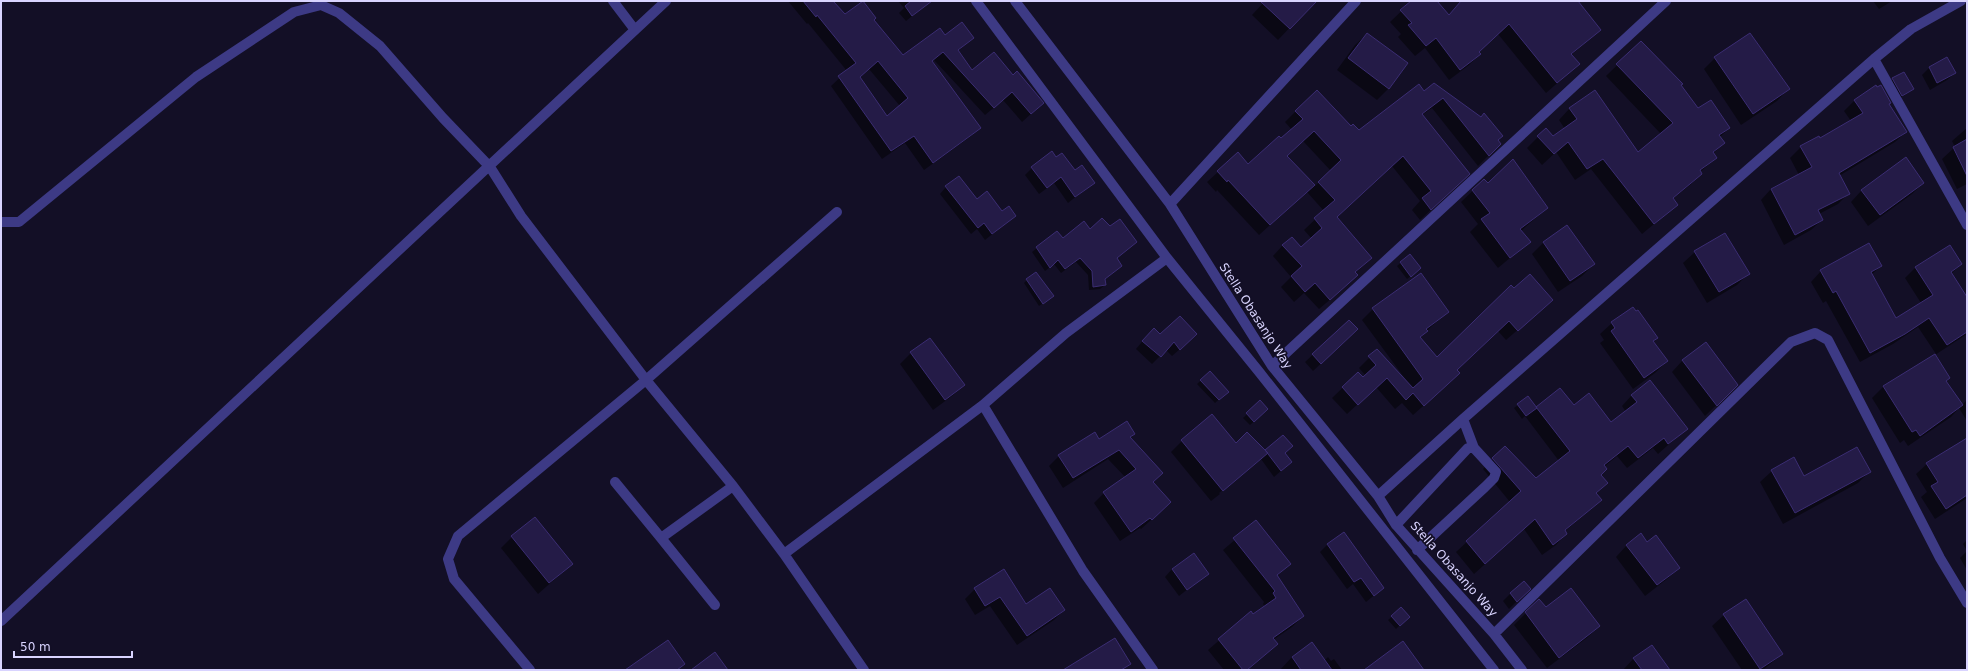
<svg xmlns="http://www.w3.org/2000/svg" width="1968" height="671" viewBox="0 0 1968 671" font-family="'DejaVu Sans',sans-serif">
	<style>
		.shadow { fill: #0007; fill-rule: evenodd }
		.building { fill: #241b47; stroke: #3b2d73; fill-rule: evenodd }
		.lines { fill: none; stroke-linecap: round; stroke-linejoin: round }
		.minor { stroke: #3d3a85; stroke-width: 10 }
		.labels { text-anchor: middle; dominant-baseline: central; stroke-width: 3.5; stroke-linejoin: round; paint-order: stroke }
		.street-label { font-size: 12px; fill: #d9d4ff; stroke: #130f26 }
	</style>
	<rect width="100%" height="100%" fill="#130f26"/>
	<path class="shadow" d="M788 1H832L844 16 862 1 875 18 873 20 903 56 945 37 972 38 957 52 972 71 1012 77 1043 103 1022 122 1003 100 985 115 934 60 932 61 979 128 971 136 924 170 905 143 882 159 831 86 847 71 808 23 807 24ZM869 69 900 106 887 117 859 77Z
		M898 1H925L927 4 906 21 899 13 904 8Z
		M1265 1H1315L1278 40 1252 15Z
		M1412 1H1435L1448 16 1462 1H1577L1600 30 1571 55 1579 64 1546 93 1498 34 1478 52 1480 54 1469 65 1449 80 1425 48 1415 56 1398 37 1401 34 1390 22Z
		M1873 1H1892L1879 9Z
		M1367 34 1407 64 1388 89 1377 100 1337 70 1355 45Z
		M1641 42 1680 85 1698 110 1729 128 1719 138 1723 143 1713 154 1716 158 1700 172 1701 174 1690 185 1672 199 1677 205 1642 234 1591 169 1575 180 1556 152 1542 165 1527 148 1546 129 1553 137 1565 129 1559 120 1570 108 1638 153 1661 134 1606 76Z
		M1715 58 1788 89 1777 101 1741 125 1704 69Z
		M1947 58 1955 73 1947 80 1930 90 1922 75 1929 68Z
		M1893 79 1913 89 1899 99 1889 83Z
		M1434 84 1500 144 1478 166 1432 108 1422 115 1458 184 1420 220 1412 210 1420 201 1392 166 1336 217 1371 258 1355 273 1346 286 1319 309 1304 293 1294 302 1281 287 1291 277 1273 256 1283 245 1301 248 1312 239 1304 230 1324 211 1307 192 1259 235 1217 190 1216 192 1207 182 1238 154 1248 165 1281 140 1292 130 1285 122 1296 111 1359 131 1424 92ZM1303 141 1331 171 1315 186 1286 156Z
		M1855 100 1888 104 1906 132 1895 142 1839 176 1848 194 1838 204 1819 214 1822 220 1811 230 1784 245 1761 200 1771 189 1799 175 1790 158 1801 147 1820 140 1851 121 1844 111Z
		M1967 128V184L1957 189 1942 159 1955 147 1952 141Z
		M1056 159 1093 183 1068 203 1054 183 1039 194 1025 175 1032 168Z
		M1484 180 1488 184 1547 208 1521 231 1529 242 1498 268 1470 232 1478 224 1461 202Z
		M1923 183 1912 194 1868 226 1851 202 1862 190Z
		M946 187 1002 213 1015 216 985 240 977 229 971 234 940 194Z
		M1567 226 1594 264 1582 276 1558 292 1532 254 1543 243Z
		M1057 232 1063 240 1116 259 1121 266 1104 280 1105 285 1100 289 1089 290 1088 275 1076 262 1061 273 1054 264 1045 271 1032 252Z
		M1695 252 1748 274 1737 285 1707 303 1683 263Z
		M1410 255 1417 271 1407 279 1397 266Z
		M1961 264 1951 274 1967 299V334L1935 355 1949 378 1946 382 1962 405 1967 400V421L1959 408 1951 417 1908 446 1904 440 1900 443 1872 398 1883 387 1936 354 1918 327 1893 344 1860 362 1826 301 1823 303 1811 282 1821 271 1881 266 1871 275 1896 319 1921 303 1905 278 1915 268Z
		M1421 274 1448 311 1419 338 1437 358 1511 287 1541 310 1506 340 1498 331 1456 370 1448 384 1413 415 1402 403 1395 409 1376 387 1347 414 1332 398 1358 373 1363 379 1366 376 1359 368 1377 350 1405 381 1406 380 1362 320 1373 309Z
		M1027 280 1049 299 1039 306 1024 283Z
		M1349 321V337L1313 371 1305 362Z
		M1612 323 1656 338 1653 341 1667 361 1655 373 1633 389 1600 343 1604 340 1600 334Z
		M1160 336 1188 342 1172 356 1166 350 1152 364 1136 349 1146 337Z
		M911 353 964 385 952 396 933 410 900 364Z
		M1683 360 1737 385 1705 416 1672 372Z
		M1210 372 1227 392 1215 403 1197 384Z
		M1560 389 1574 407 1611 423 1626 412 1622 406 1632 395 1686 429 1658 454 1653 448 1627 468 1617 456 1604 467 1600 475 1606 483 1596 494 1601 500 1564 532 1566 534 1556 545 1542 555 1524 529 1474 574 1456 552 1510 502 1483 469 1493 459 1536 480 1559 461 1525 416 1522 419 1514 408 1518 405 1536 409Z
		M1260 402 1267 409 1250 425 1243 418Z
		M1134 434 1130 438 1152 482 1160 512 1141 529 1140 528 1120 541 1094 503 1104 493 1126 478 1108 459 1063 488 1049 466 1059 456 1099 441Z
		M1967 439V498L1935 519 1921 497 1927 492 1916 474 1927 464Z
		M1182 441 1236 445 1265 451 1284 453 1291 462 1274 477 1261 459 1219 493 1220 494 1211 501 1171 452Z
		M1772 471 1804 477 1869 472 1858 483 1783 524 1760 482Z
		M1256 522 1289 564 1276 577 1303 616 1292 627 1273 640 1277 644 1247 670H1224L1208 650 1251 613 1253 616 1265 607 1263 604 1264 602 1223 550Z
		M512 537 572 564 538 594 501 548Z
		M1967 540V551L1963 544Z
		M1647 543 1679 568 1667 579 1645 596 1616 557 1627 545Z
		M1328 544 1383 588 1366 602 1353 584 1347 589 1320 552Z
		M1967 551V570L1960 558Z
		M1172 569 1207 574 1179 596 1165 577Z
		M1004 571 1026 605 1064 610 1054 620 1017 645 990 606 975 615 965 599 975 589Z
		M1529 589 1509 609 1503 601 1511 593Z
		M1539 600 1546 608 1599 626 1588 637 1547 668 1514 625Z
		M1401 609 1408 617 1396 629 1388 620Z
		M1724 615 1782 654 1763 670H1742L1712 626Z
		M1292 657 1324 661 1328 657 1331 661 1334 659 1342 670H1280Z
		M1634 658 1668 670H1623Z"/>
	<path class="building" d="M803 1H833L845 14 863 1 876 18 874 20 903 55 940 28 945 35 962 22 974 38 958 50 972 70 994 52 1013 75 1017 71 1044 103 1031 114 1012 92 994 108 943 52 932 61 981 128 933 163 914 136 891 151 838 76 856 63 817 15 816 17ZM878 61 908 98 887 116 860 77Z
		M911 1H932L912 16 905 6Z
		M1260 1H1317L1290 29Z
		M1411 1H1437L1449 15 1461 1H1578L1601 30 1571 54 1580 64 1557 83 1509 24 1479 52 1481 54 1460 70 1436 38 1426 46 1408 25 1412 23 1400 10Z
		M1367 33 1408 63 1389 89 1348 58Z
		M1750 33 1790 89 1753 114 1714 57Z
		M1641 41 1683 84 1681 85 1698 108 1711 100 1730 128 1719 135 1725 143 1713 152 1717 158 1700 170 1702 174 1673 198 1678 205 1654 224 1603 159 1587 169 1568 142 1554 154 1537 136 1546 128 1553 136 1577 119 1569 108 1595 90 1638 152 1673 123 1616 64Z
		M1947 57 1956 73 1937 83 1929 67Z
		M1904 72 1914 89 1902 96 1892 78Z
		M1434 83 1481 117 1484 113 1503 136 1498 140 1501 144 1489 156 1443 98 1422 114 1470 174 1431 210 1422 198 1431 191 1403 156 1337 217 1372 258 1355 272 1358 275 1330 300 1315 283 1305 292 1291 276 1302 266 1282 245 1292 237 1301 247 1322 228 1314 218 1335 200 1318 182 1341 160 1314 131 1287 156 1315 185 1270 225 1228 180 1227 182 1217 171 1238 152 1248 164 1279 136 1281 138 1303 119 1295 111 1317 90 1351 126 1353 124 1359 130 1419 84 1424 91Z
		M1876 85 1877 87 1881 85 1891 103 1889 104 1907 132 1839 173 1850 194 1818 210 1823 220 1795 235 1771 189 1812 167 1800 146 1819 136 1820 138 1863 113 1854 100Z
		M1967 139V176L1953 147Z
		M1052 151 1056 157 1062 153 1075 170 1082 165 1095 183 1075 197 1061 177 1047 188 1031 167Z
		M1906 157 1924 183 1880 215 1861 190Z
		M1513 159 1548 208 1520 229 1531 242 1510 258 1481 219 1490 213 1472 190 1484 179 1488 183Z
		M959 176 977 199 987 191 1002 211 1009 206 1016 216 992 234 984 223 978 228 945 186Z
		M1102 218 1110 226 1120 219 1137 242 1117 258 1122 266 1105 279 1106 285 1093 287 1092 271 1080 258 1065 269 1058 260 1050 268 1036 247 1057 231 1063 238 1084 221 1090 229Z
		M1567 225 1595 264 1570 281 1543 242Z
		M1725 233 1750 274 1719 292 1694 251Z
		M1869 243 1882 266 1871 272 1896 318 1933 295 1915 267 1950 245 1962 264 1951 272 1967 297V332L1947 345 1929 318 1905 334 1870 353 1836 291 1833 293 1820 270Z
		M1410 254 1421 268 1411 277 1400 262Z
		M1036 272 1054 296 1043 304 1026 279Z
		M1421 273 1449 312 1426 329 1428 331 1420 337 1437 357 1511 285 1514 288 1530 274 1553 300 1518 331 1509 321 1457 370 1460 373 1424 406 1413 393 1406 400 1387 378 1358 405 1342 387 1358 372 1363 377 1376 365 1368 356 1377 349 1413 388 1423 379 1372 308Z
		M1633 307 1636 311 1638 310 1658 338 1653 341 1668 361 1644 378 1611 331 1615 328 1611 322Z
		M1180 316 1197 334 1180 350 1174 342 1161 357 1142 341 1154 328 1160 334Z
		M1349 320 1358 329 1321 364 1312 354Z
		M930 338 965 385 945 400 910 352Z
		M1706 342 1738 385 1717 406 1682 360Z
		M1935 354 1950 378 1946 381 1963 405 1920 436 1916 430 1912 432 1883 386Z
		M1210 371 1229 392 1219 400 1200 380Z
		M1650 380 1688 429 1668 444 1664 438 1638 458 1628 446 1604 465 1607 469 1601 475 1608 483 1596 493 1602 500 1565 530 1567 534 1553 545 1535 519 1485 564 1466 541 1521 491 1492 458 1505 446 1536 478 1570 451 1536 407 1560 388 1574 405 1589 393 1611 422 1637 402 1631 395Z
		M1528 396 1537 408 1526 416 1517 404Z
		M1260 400 1268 409 1254 422 1246 413Z
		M1212 414 1236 443 1247 432 1268 453 1223 491 1181 440Z
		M1127 421 1135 434 1130 437 1163 473 1153 482 1171 502 1152 520 1150 518 1131 532 1103 492 1136 469 1119 450 1073 478 1058 455 1095 432 1099 439Z
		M1283 435 1293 446 1285 453 1292 462 1281 471 1265 450Z
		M1967 438V495L1946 509 1931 486 1938 482 1926 463Z
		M1857 447 1871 472 1795 513 1771 470 1794 457 1804 476Z
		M535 517 573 564 549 583 511 536Z
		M1256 520 1291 564 1277 575 1304 616 1273 638 1278 644 1247 670H1243L1218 639 1251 611 1253 614 1276 598 1273 593 1275 591 1233 538Z
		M1344 532 1384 588 1374 596 1361 578 1354 582 1327 544Z
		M1641 533 1647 542 1656 535 1680 568 1657 585 1626 545Z
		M1194 553 1209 574 1187 590 1172 569Z
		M1004 569 1026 604 1050 588 1065 610 1027 636 1000 597 985 606 974 588Z
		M1524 581 1531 589 1517 602 1510 593Z
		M1571 588 1600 626 1559 658 1525 612 1539 599 1546 607Z
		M1746 599 1783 654 1760 669 1723 614Z
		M1401 607 1410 617 1400 626 1391 616Z
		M1115 638 1131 664 1121 670H1063Z
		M668 640 685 664 677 670H625Z
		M1403 641 1424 670H1364Z
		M1312 642 1332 670H1301L1292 657Z
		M1652 645 1670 670H1642L1633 658Z
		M715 652 728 670H691Z"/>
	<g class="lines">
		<path class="minor" d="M613 1 635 30
			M976 1 1167 258 1260 373 1494 670
			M1015 1 1170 204 1272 366 1378 496 1396 525 1494 634 1522 670
			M1874 59 1967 225
			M1170 204 1356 1
			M1 222H19L196 77 294 12 321 5 339 13 380 46 443 118 490 167 521 216 646 380 733 486 784 554 864 670
			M1272 366 1666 1
			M983 405 1083 571 1153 670
			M1463 419 1474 448
			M615 482 661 538 733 486
			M1378 496 1463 419 1874 59 1911 29 1961 1
			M1396 525 1468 448H1474L1496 472 1494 478 1485 487 1417 550
			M661 538 715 605
			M784 554 983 405 1066 333 1167 258
			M1 621 666 1
			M1494 634 1791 342 1815 333 1828 340 1940 558 1967 603
			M530 670 454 579 448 559 458 536 646 380 837 212"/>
	</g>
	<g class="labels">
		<g class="street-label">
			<text transform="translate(1256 316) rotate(57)">Stella Obasanjo Way</text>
			<text transform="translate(1454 569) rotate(48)">Stella Obasanjo Way</text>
		</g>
	</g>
	<rect width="1968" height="671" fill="none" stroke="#d9d4ff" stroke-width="4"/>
	<path d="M14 651v6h118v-6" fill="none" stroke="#d9d4ff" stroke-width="2"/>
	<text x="20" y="651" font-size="12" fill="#d9d4ff" stroke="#130f26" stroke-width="3" paint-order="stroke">50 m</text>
</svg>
